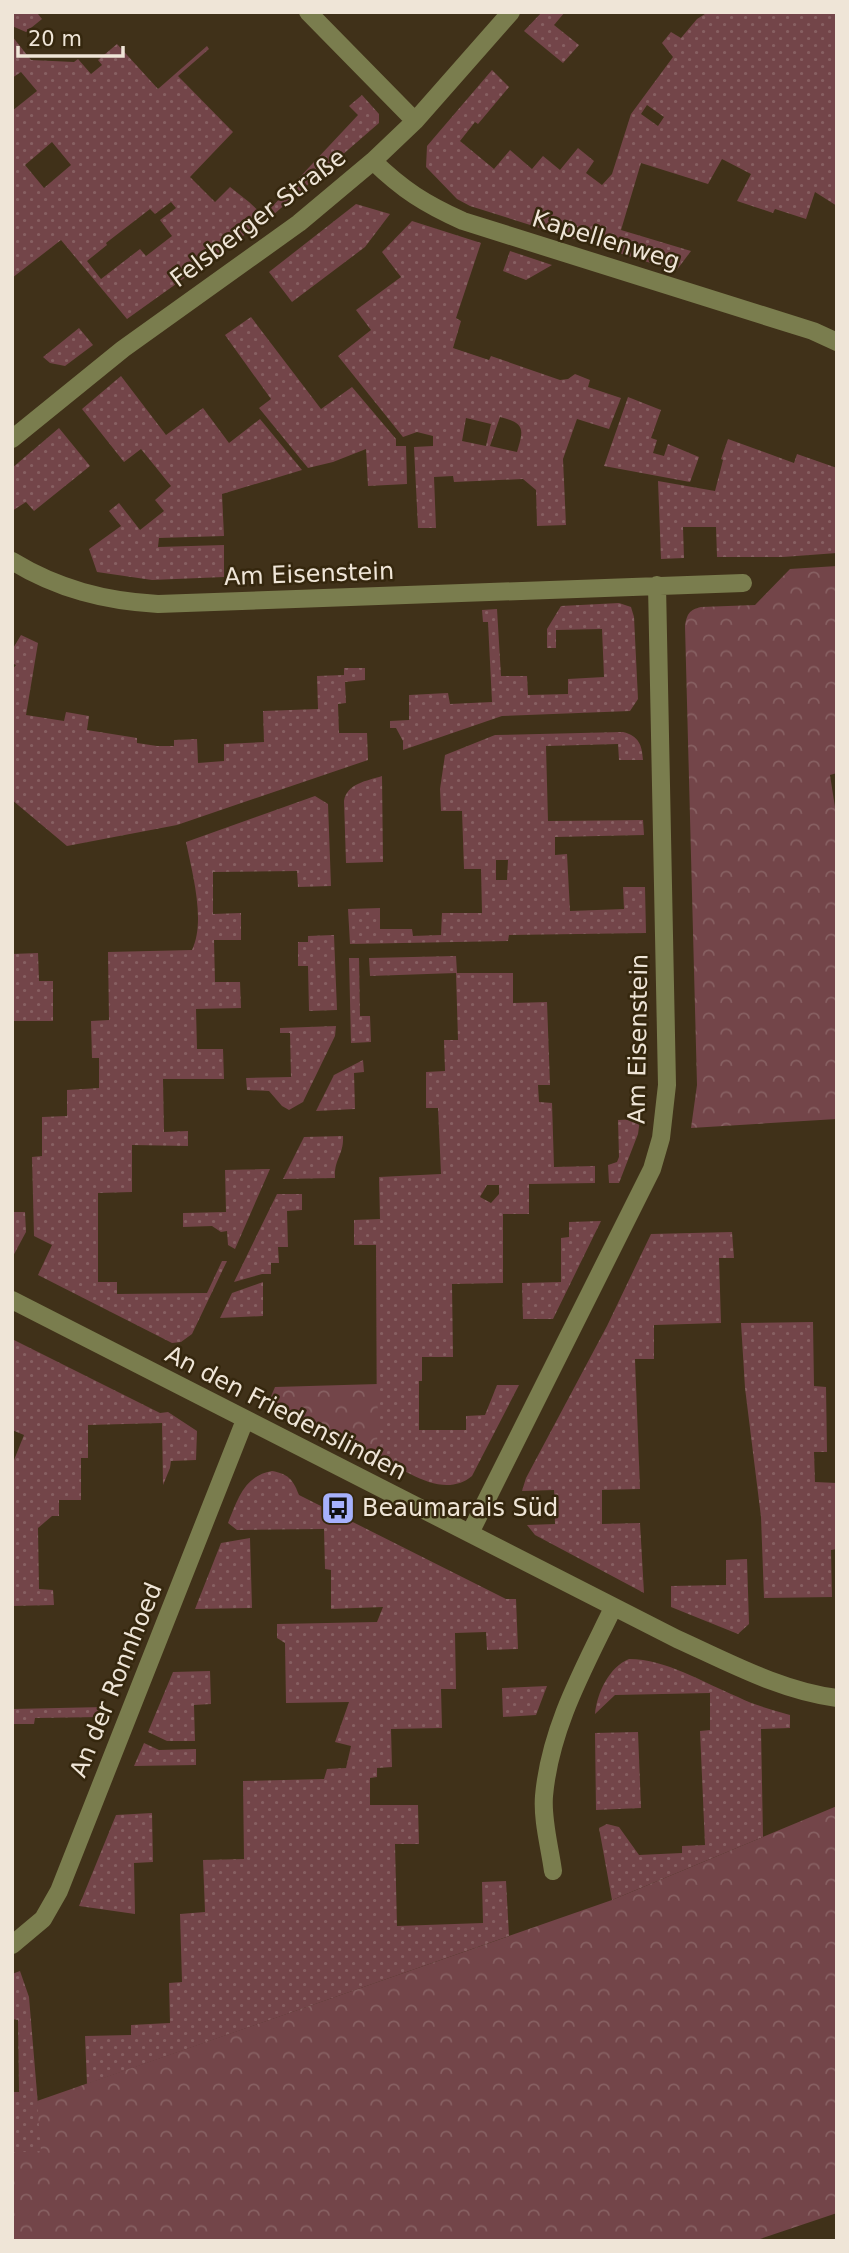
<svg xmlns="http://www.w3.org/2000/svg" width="849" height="2253" viewBox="0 0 849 2253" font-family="'DejaVu Sans',sans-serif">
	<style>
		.grass { fill: url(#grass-dots); fill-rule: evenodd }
		.forest { fill: url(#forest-crowns) }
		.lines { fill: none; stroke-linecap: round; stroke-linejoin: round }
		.minor { stroke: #7a7d4e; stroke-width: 18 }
		.labels { text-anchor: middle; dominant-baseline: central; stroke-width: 5; stroke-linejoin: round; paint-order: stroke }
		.street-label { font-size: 24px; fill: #efe5d7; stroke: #35270e }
		.poi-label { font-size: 24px; fill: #efe5d7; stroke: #35270e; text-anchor: start }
	</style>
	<defs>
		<pattern id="grass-dots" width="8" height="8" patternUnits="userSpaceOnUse" patternTransform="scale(1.75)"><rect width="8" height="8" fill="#734549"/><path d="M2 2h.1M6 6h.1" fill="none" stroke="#876062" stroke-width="1.8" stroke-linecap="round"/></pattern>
		<pattern id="forest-crowns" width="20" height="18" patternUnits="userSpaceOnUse" patternTransform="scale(1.75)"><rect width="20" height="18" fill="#734549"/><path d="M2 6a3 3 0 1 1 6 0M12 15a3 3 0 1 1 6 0" fill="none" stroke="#876062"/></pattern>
	</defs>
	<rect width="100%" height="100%" fill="#403119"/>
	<path class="grass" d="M12 12H40L38 14 42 19 26 32 12 26Z
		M542 12H565L554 25 579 45 563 63 524 31Z
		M708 12H837V206L815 192 806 219 775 209 773 213 737 201 751 174 722 159 708 184 641 163 621 230 691 251 676 271 470 206 457 199 426 167 427 146 492 70 509 87 478 124 475 122 460 141 494 169 510 150 532 169 543 156 560 170 578 148 594 161 586 173 602 185 612 174 631 114 673 57 662 43 671 32 681 38 697 19ZM647 105 664 117 658 126 641 114Z
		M12 36 31 60 74 62 78 59 91 74 102 65 98 60 117 44 158 89 207 46 209 49 178 76 233 132 190 177 215 202 230 187 249 202 267 219 127 319 61 240 12 278V111L37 91 21 72 12 78ZM52 142 71 165 44 188 25 165ZM171 202 176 208 160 220 172 236 146 256 140 249 101 279 87 261 107 245 106 243 150 209 155 214Z
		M362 95 379 114V123L273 215 269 210 358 115 349 106Z
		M356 204 390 214 365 247 292 302 269 272Z
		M412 221 481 243 456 318 461 321 453 348 489 360 491 356 560 380 568 379 575 374 590 380 588 387 621 398 609 429 577 419 563 459 566 525 537 526 536 490 523 479 454 482 453 476 434 477 436 528H418L414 447 433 446V436L417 432 403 437 338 356 371 330 356 310 401 277 382 252ZM500 417C525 423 524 429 517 452L490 446ZM466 418 491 424 486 446 462 441Z
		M510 251 552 265 526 280 503 271Z
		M251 317 321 409 352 387 396 439V446H406L407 484 368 486 366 449 333 462 308 468 259 408 271 399 225 335Z
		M79 328 93 345 65 366 50 363 43 357Z
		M121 376 166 435 203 408 229 443 260 419 302 470 222 494 224 536 159 538 158 547 224 545V577L152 580 97 572 89 549 121 526 109 511 119 503 140 530 164 511 155 500 171 486 141 449 124 462 82 409Z
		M628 397 661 410 651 438 657 440 653 453 664 456 668 444 699 457 690 482 604 466Z
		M59 428 90 466 34 511 26 502 12 511V468Z
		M728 439 794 463 797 454 837 468V553L783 557H717L716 527H683L684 558 661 559 658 481 715 491 723 460 721 459Z
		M619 603 631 607 634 617 638 699 630 711 502 716 403 750V741L396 728H390V721L409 720V695L448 693 450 704 492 702 488 622H483L482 610 497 609 501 676H527L528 695 568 694V679L604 677 602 629 556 630V648H547V629L561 606Z
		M21 635 38 643 26 715 64 721 66 712 89 716 87 730 137 738V743L157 746H174V740L197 739 198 763 224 761V744L264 742 263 711 318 709 317 676 344 675V668H365V680L345 682 346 703 338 704 339 733H367L368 760 177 825 67 846 12 800V670L16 665 12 663V650Z
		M623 732C639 736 642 745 643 760H619L618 744 546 746 548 821 643 820 644 835 555 837V855L567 854 570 911 624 909 623 887H645L646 933 509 935 508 941 350 944 348 909 380 908V929H412L413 936 441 935 442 913H482L481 869H464L462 811H441L440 789 445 755 495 735ZM496 860H508L507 880H496Z
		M382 776 383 862 346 863 344 801C347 783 367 781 382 776Z
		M315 796 328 804 331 886 298 887 297 871 213 872V914L241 913V940H214L215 982H240L241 1008 196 1009 197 1049H223L224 1079H163L164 1132 188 1131V1146L132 1145V1192L98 1193V1282H117V1294L207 1293 222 1261H227L192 1334 181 1342 172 1343 38 1275 52 1245 34 1236 32 1157 42 1156V1117L67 1116V1090L99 1088V1058H92L91 1021 109 1020 108 952 192 950C206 921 192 872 186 842Z
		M334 935 337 1010 309 1011 308 966H298V942H308V936Z
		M38 953 39 981H53V1021H12V954Z
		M456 956 457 973H513V1003L547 1002 550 1085H538L539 1102 552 1103 554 1167 595 1166V1183L529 1184V1214H503V1283L452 1284 453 1357H422V1381H419V1430H466V1416L485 1415 497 1385H519L472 1476C443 1500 405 1470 377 1456L376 1245H354V1220L380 1219 379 1177 441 1174 438 1108H426V1072L445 1071 444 1040H458L456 973 370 976 369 958ZM487 1185H499V1194L491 1203 480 1197Z
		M349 958H359L360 1016H370L371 1042 351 1043Z
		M336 1026 335 1036 303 1102 289 1110 282 1106 269 1091 247 1090 246 1078 291 1077 290 1033H280V1028Z
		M363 1060 364 1072 354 1073 355 1109 316 1111 334 1075Z
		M640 1119 638 1134 619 1183H609L608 1165 617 1162 619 1157 618 1120Z
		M343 1136C344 1155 334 1159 335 1178L283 1179 304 1137Z
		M270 1169 235 1249 228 1245 227 1231 221 1232 212 1226 183 1227V1213L226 1212 225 1170Z
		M277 1194H302V1210L287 1211 288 1247H278L279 1263H271V1274H262L234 1282Z
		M12 1212H25L26 1232 12 1258Z
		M601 1221 553 1319H523L522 1283 561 1282V1238L569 1237V1222Z
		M732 1232 734 1258H719L721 1323 654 1325V1359H635L640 1489 602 1490V1524L640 1523 644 1593 535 1535 527 1525 555 1524 554 1490 522 1491 526 1478 607 1326 651 1234Z
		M263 1282V1316L220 1318 232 1293Z
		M813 1322 814 1386 826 1387 827 1452H814L815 1482 837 1483V1549L831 1550 832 1597 764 1598 761 1517 745 1388 741 1323Z
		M12 1339 160 1413 168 1412 197 1431 196 1460 171 1461 170 1468 163 1485 162 1423 88 1425V1458H81V1500H59V1516H52L38 1528 39 1589 53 1590 54 1605 12 1606V1465L24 1435 12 1430Z
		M272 1471C288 1474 293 1479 299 1495L506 1599H516L518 1649 487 1650 486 1632 455 1633 456 1689H441L442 1728 391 1729 392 1767 377 1768V1777L370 1778V1805H418L419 1844H395L397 1926 483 1923 482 1882 506 1881 509 1936 87 2084 85 2036 131 2035V2025L170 2023 169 1983 182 1982 180 1914 205 1912 203 1860 244 1859 243 1781 324 1779 327 1769 346 1768 351 1746 335 1742 349 1702 286 1703 285 1643 277 1638V1624L377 1622 383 1607 331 1609V1570L325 1569 324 1529 237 1530 228 1523C238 1499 244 1476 272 1471Z
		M250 1538 252 1608 195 1609 221 1543Z
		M747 1559 749 1624 738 1634 671 1607V1586L726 1585V1560Z
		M629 1659C666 1659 704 1683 738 1697 754 1705 772 1710 790 1715V1728L761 1729 763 1837 612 1900 599 1828 607 1824 619 1827 639 1855 682 1853V1846L705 1845 700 1731 710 1730V1693L615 1695 595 1714C597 1693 609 1667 629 1659Z
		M210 1671 211 1704 194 1705 195 1741H167L148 1732 173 1672Z
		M547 1686 536 1715 503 1717 502 1688Z
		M105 1707 100 1717 35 1718 34 1724H12V1709Z
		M638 1732 641 1808 596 1810 595 1733Z
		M144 1743 159 1750 196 1749V1765L134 1766Z
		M152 1813 153 1862 134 1863 135 1914 79 1906 116 1815Z
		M20 1971 29 1997 42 2153 12 2152V2092H19L18 2020 12 2019V1974Z"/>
	<path class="forest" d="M837 566V773L830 775 837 820V1119L691 1128 697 1085 685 626C687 614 689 610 701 607L755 605 790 569Z
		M378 1384 377 1456 269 1401 275 1387Z
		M837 1806V2213L754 2241H12V2152H41L37 2101 612 1900Z"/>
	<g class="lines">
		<path class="minor" d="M308 12 415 121
			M373 161C403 190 425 204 463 221L813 331 837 342
			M12 439 123 349 299 223 373 161 415 121 511 12
			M12 561C58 589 105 601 158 604L743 583
			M12 1300 677 1639C728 1662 781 1691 837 1698
			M470 1533 652 1169 661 1138 667 1085 657 585
			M553 1871C550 1848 542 1820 544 1796 550 1728 584 1668 613 1608
			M12 1945 43 1919 59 1891 245 1420"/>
	</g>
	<defs>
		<g id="bus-square" transform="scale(1.75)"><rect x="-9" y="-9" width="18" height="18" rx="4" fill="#a6b1fc" stroke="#35270e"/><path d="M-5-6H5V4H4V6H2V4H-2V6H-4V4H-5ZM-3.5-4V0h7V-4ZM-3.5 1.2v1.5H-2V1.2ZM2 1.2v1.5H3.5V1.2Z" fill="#111"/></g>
	</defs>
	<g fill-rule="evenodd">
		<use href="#bus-square" x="338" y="1508"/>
	</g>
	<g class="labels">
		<g class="street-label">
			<text transform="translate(258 218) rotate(-37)">Felsberger Straße</text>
			<text transform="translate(606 240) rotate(17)">Kapellenweg</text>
			<text transform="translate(309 574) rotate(-2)">Am Eisenstein</text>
			<text transform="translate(638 1039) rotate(-89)">Am Eisenstein</text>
			<text transform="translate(286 1413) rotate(27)">An den Friedenslinden</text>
			<text transform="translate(116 1680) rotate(-68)">An der Ronnhoed</text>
		</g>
		<g class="poi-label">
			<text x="362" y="1508">Beaumarais Süd</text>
		</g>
	</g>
	<rect width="849" height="2253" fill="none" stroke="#efe5d7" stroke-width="28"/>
	<path d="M18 46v10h105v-10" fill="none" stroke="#efe5d7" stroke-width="3.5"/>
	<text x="28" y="46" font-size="21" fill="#efe5d7" stroke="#35270e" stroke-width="5" paint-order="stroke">20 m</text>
</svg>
